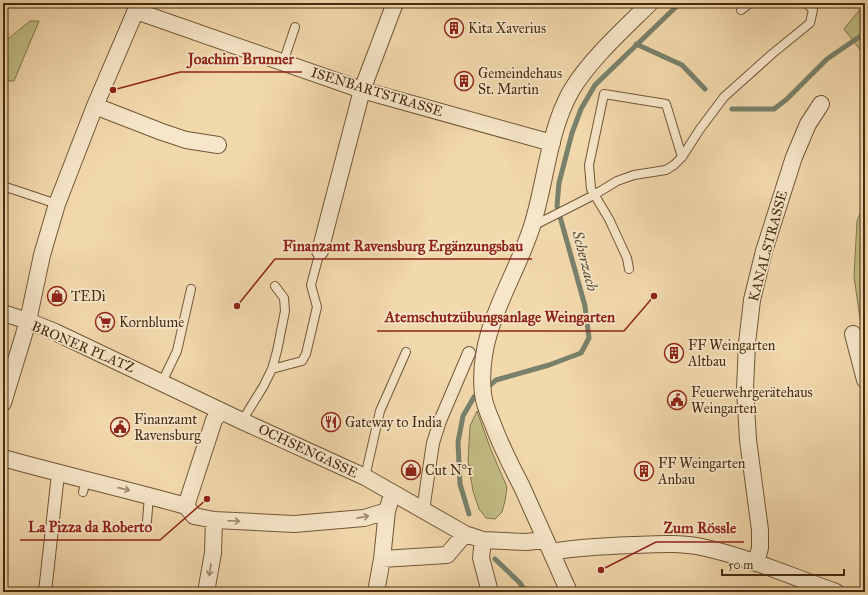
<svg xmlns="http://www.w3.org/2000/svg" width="868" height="595" viewBox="0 0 868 595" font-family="'IM FELL Great Primer',serif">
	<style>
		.green { fill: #c2bd84; stroke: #84744a }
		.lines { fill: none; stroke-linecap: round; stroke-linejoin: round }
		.stream { stroke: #79816b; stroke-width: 5 }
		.service-casing { stroke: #715736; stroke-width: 10 }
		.pedestrian-casing { stroke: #715736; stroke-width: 14 }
		.minor-casing { stroke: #715736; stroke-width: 18 }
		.service { stroke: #f7e6c9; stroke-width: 8 }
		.pedestrian { stroke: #f7e6c9; stroke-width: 12 }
		.minor { stroke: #f7e6c9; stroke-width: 16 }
		.oneway { stroke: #9e896c }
		.labels { text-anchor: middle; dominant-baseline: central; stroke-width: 3.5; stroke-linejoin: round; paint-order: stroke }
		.poi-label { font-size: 14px; fill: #462c0f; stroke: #f7e6c9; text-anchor: start }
		.street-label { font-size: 14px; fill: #462c0f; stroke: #f7e6c9 }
		.water-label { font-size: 15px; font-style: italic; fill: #57482e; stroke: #f7e6c9 }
		.leader { fill: none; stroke: #8f2418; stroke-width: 1.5 }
		.callout-dot { fill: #8f2418; stroke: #f7e6c9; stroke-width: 1.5 }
		.callout-label { font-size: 15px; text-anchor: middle; font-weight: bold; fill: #8f2418; stroke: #f7e6c9; stroke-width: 3.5; stroke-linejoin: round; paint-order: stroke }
	</style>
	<rect width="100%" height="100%" fill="#f2d9ac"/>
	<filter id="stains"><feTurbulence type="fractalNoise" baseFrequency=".005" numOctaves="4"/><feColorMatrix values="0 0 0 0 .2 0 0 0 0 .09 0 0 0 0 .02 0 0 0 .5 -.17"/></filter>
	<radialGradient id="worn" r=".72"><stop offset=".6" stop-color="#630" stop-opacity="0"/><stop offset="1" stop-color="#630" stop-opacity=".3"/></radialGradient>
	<path class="green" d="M860 3H865V56L844 29 862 7Z
		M30 21H39L14 81H3V43Z
		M865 202V332H862L854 277 857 221Z
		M477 411 491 450 507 487 505 501 502 512 495 519 486 518 479 509 473 491 468 461 470 426Z"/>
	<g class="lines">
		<path class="stream" d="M636 44 682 65 705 89
			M732 109H774L787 99 827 59 865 33
			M487 388 496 380 549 365 581 353 589 338 585 306 557 206 559 183 572 133 581 109 595 85 680 3
			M469 514 460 484 458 442 463 416 474 397 480 392
			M495 559 520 583 526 592"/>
		<g class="service-casing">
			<path id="service" d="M741 10 750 3
				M283 63 295 27
				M3 186 57 204
				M533 226 594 195 617 181 634 175 666 170 674 165 682 157 700 129 724 97 772 54 810 23 813 10 806 3
				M629 269 627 258 609 219 591 189 589 165 604 94 666 104 682 157
				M272 369 302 361 306 354 317 307 311 285 320 251
				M162 382 177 351 191 289
				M242 421 263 387 272 369 277 351 285 311 284 298 275 286
				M365 477 380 411 406 352
				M83 492 86 480
				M147 521 149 496"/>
		</g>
		<g class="pedestrian-casing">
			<path id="pedestrian" d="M423 510 433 443 440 421 469 353
				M45 592 58 474"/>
		</g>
		<g class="minor-casing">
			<path id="minor" d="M136 11 362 90 552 143
				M95 106 162 132 186 140 218 145
				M320 251 362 90 395 3
				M3 313 28 321 55 332 242 421 365 477 465 534 483 540 526 542 545 540
				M853 334 865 380
				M3 403 28 321 42 255 57 204 95 106 139 3
				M3 458C64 475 125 489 186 506
				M186 506 194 516 214 520 294 524 364 518 387 511
				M186 506 214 420 221 411
				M483 540 481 558 490 592
				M551 552C578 547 605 546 633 545 657 544 682 542 706 548 750 558 793 577 836 592
				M382 559 447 555 465 534
				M756 563 760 548V530L748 440 745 389 747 343 752 300 764 251 794 157 808 124 821 104
				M206 592 213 553 214 520
				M376 592 382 559 387 511 390 501
				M569 592C553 557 538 522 522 487 511 466 500 444 492 422 488 413 484 403 483 394 476 330 514 283 532 226 546 182 548 132 571 91 590 59 624 29 650 3"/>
		</g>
		<use href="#service" class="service"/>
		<use href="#pedestrian" class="pedestrian"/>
		<use href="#minor" class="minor"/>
	</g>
	<defs><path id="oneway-shaft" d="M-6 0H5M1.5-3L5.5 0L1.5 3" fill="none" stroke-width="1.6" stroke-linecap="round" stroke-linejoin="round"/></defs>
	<g class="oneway">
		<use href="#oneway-shaft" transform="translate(124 489) rotate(13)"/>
		<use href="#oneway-shaft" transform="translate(363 517) rotate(-11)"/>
		<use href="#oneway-shaft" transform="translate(234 521) rotate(2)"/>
		<use href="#oneway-shaft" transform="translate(210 570) rotate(99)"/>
	</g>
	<defs>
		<g id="building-ring" transform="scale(1)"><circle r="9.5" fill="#f7e6c9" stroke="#8f2418" stroke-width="1.5"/><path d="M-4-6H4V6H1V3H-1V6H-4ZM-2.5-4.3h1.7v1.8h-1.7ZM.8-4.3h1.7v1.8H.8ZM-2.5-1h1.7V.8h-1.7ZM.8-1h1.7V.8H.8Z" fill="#8f2418"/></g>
		<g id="shop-ring" transform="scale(1)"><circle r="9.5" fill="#f7e6c9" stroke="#8f2418" stroke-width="1.5"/><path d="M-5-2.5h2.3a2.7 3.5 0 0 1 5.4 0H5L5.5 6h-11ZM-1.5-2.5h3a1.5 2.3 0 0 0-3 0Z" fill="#8f2418"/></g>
		<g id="supermarket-ring" transform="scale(1)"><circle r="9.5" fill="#f7e6c9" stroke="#8f2418" stroke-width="1.5"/><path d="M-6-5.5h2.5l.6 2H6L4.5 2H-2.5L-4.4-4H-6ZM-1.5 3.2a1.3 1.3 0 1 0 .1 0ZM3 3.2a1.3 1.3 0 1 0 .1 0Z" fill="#8f2418"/></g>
		<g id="civic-ring" transform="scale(1)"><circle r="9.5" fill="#f7e6c9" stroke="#8f2418" stroke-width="1.5"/><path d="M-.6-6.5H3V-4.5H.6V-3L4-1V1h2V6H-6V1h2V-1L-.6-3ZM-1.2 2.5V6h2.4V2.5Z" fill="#8f2418"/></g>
		<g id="restaurant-ring" transform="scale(1)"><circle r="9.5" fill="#f7e6c9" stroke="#8f2418" stroke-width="1.5"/><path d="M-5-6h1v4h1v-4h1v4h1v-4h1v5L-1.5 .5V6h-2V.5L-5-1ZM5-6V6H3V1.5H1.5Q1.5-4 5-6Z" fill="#8f2418"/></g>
	</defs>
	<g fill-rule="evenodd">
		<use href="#building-ring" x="454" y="28"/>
		<use href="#building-ring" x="464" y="81"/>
		<use href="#shop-ring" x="57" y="296"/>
		<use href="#supermarket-ring" x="105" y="322"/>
		<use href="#building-ring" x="674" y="353"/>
		<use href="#civic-ring" x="677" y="400"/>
		<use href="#restaurant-ring" x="331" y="422"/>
		<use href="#civic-ring" x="120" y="427"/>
		<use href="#shop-ring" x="411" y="470"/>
		<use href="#building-ring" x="644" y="471"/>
	</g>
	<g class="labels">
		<g class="poi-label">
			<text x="468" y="28">Kita Xaverius</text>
			<text x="478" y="73">Gemeindehaus<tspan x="478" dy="16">St. Martin</tspan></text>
			<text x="71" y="296">TEDi</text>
			<text x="119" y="322">Kornblume</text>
			<text x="688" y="345">FF Weingarten<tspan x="688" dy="16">Altbau</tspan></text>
			<text x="691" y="392">Feuerwehrgerätehaus<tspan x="691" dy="16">Weingarten</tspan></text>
			<text x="134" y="419">Finanzamt<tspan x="134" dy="16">Ravensburg</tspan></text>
			<text x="345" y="422">Gateway to India</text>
			<text x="658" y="463">FF Weingarten<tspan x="658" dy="16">Anbau</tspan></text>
			<text x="425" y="470">Cut N°1</text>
		</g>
		<g class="street-label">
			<text transform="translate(377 92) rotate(17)">ISENBARTSTRASSE</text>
			<text transform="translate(768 246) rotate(-75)">KANALSTRASSE</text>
			<text transform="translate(83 347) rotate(23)">BRONER PLATZ</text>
			<text transform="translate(308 451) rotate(25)">OCHSENGASSE</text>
		</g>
		<g class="water-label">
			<text transform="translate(585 261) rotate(75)">Scherzach</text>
		</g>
	</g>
	<path class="leader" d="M113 90L180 72H302M237 306L275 259H532M654 296L624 331H377M207 499L160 540H20M601 570L656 542H744"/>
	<g class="callout-dot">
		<circle cx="113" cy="90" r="4"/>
		<circle cx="237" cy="306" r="4"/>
		<circle cx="654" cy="296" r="4"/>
		<circle cx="207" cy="499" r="4"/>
		<circle cx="601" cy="570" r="4"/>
	</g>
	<g class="callout-label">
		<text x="241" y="64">Joachim Brunner</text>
		<text x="403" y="251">Finanzamt Ravensburg Ergänzungsbau</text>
		<text x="500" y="322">Atemschutzübungsanlage Weingarten</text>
		<text x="90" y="532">La Pizza da Roberto</text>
		<text x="700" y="533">Zum Rössle</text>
	</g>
	<rect width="868" height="595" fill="none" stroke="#f2d9ac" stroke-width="16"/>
	<rect x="4" y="4" width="860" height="587" fill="none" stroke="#462c0f" stroke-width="2"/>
	<rect x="8" y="8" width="852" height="579" fill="none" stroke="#462c0f"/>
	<path d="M722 569v6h122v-6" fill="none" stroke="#462c0f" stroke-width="2"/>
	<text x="728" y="569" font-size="12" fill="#462c0f" stroke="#f7e6c9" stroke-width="3" paint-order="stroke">50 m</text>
	<rect width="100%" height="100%" filter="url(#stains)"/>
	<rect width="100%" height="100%" fill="url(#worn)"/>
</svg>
